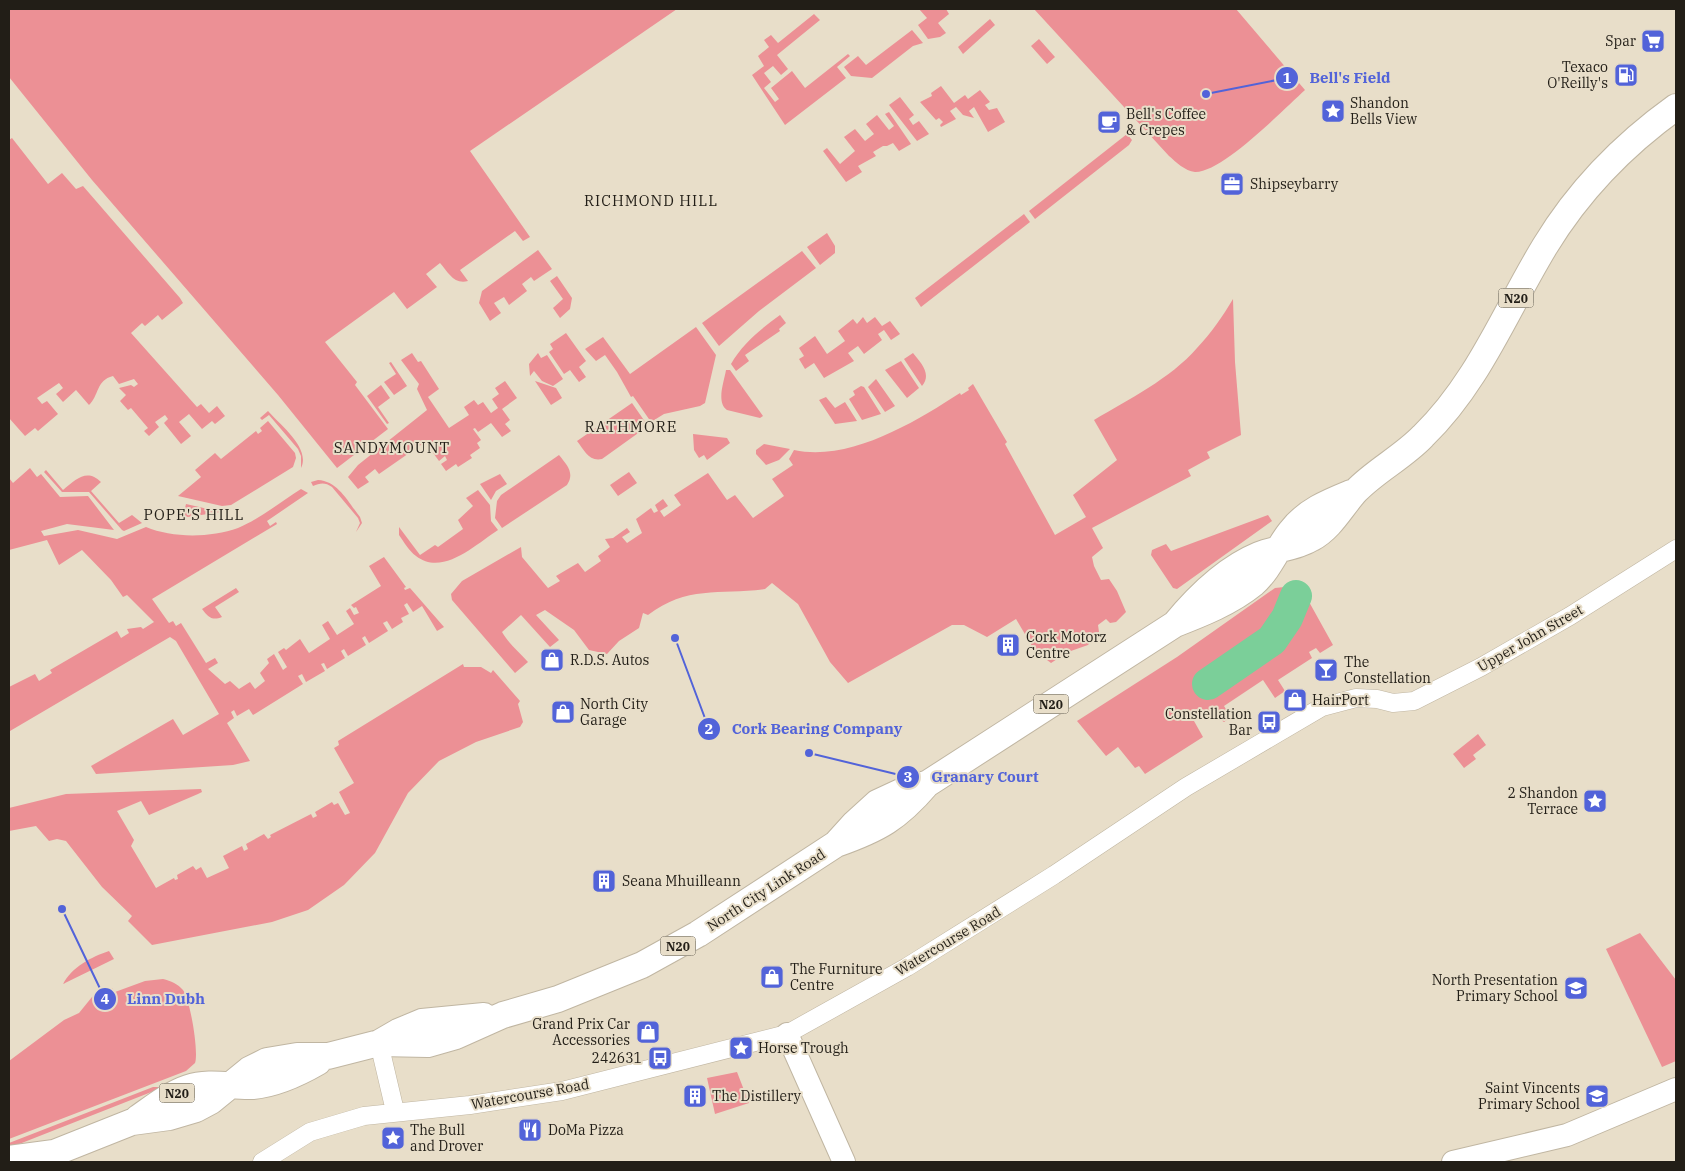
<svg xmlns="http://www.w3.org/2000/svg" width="1685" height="1171" viewBox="0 0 1685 1171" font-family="'IBM Plex Serif',serif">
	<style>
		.green { fill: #ec9095 }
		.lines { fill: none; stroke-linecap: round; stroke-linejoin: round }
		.river { stroke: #7bcf99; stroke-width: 32 }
		.minor-casing { stroke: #c0b6a2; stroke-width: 19 }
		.major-casing { stroke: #c0b6a2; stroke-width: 24 }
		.highway-casing { stroke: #c0b6a2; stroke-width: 28 }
		.minor { stroke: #fff; stroke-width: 18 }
		.major { stroke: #fff; stroke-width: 22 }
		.highway { stroke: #fff; stroke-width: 26 }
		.labels { text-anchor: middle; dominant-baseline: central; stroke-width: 4; stroke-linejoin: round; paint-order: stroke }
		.shield { fill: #e8dec9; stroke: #5d584c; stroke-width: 1 }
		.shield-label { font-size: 12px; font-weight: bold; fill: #221e17 }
		.poi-label { font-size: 14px; fill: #221e17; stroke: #e8dec9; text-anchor: start }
		.street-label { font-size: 14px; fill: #221e17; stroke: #e8dec9 }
		.neighbourhood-label { font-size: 15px; letter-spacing: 1px; fill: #221e17; stroke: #e8dec9 }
		.leader { fill: none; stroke: #5263d9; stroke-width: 2 }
		.callout-dot { fill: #5263d9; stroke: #e8dec9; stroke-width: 2 }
		.mark-label { font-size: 15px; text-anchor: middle; font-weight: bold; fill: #fff }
		.callout-label { font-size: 15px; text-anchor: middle; font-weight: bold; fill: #5263d9; stroke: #e8dec9; stroke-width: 4; stroke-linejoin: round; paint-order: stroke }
	</style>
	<rect width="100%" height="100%" fill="#e8dec9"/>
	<path class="green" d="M9 9H677L470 151 530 237 523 241 515 231 460 270 468 281C454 285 448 272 440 263L426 274 437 287 407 309 394 292 325 342 357 382 355 385 388 429 337 468 278 395 92 180 9 77Z
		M919 9H946L949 14 938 23 946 33 940 37 928 39 918 25 927 18Z
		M1034 9H1236L1305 90C1284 109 1222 173 1195 172 1185 171 1176 162 1169 156Z
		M814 14 820 20 777 55 788 69 781 75 773 66 764 73 771 82 764 88 775 102 779 99 771 88 792 71 805 88 848 54 850 56 837 67 846 78 785 125 752 75 764 66 758 56 769 47 764 40 771 35 778 43Z
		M990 19 995 25 963 54 958 47Z
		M912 30 923 43 913 46 872 78 851 76 844 67 858 56 866 65Z
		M1039 39 1055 57 1047 64 1031 46Z
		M941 86 954 103 965 95 968 99 980 90 990 102 985 105 989 110 997 108 1005 122 988 132 974 107 969 111 974 118 963 115 956 107 950 111 956 119 941 127 940 125 943 122 939 118 936 120 920 102 932 96 931 93Z
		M900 97 914 115 909 119 913 125 919 121 929 134 917 141 889 105Z
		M889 112 911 144 899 151 893 143 887 146H883L873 152 876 156 858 166 862 172 846 182 823 151 827 148 840 164 855 151 844 137 855 129 865 141 874 134 866 124 877 115 889 130 894 126 885 114Z
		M1127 134 1132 140 1129 145 1035 219 1029 211Z
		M12 138 48 184 62 173 76 189 83 186 180 298 183 303 162 320 158 315 145 326 142 323 131 333 197 407 201 404 209 413 217 406 225 416 215 424 212 421 202 429 189 414 179 422 191 436 181 444 164 423 168 419 165 415 155 422 159 427 149 436 144 431 148 428 131 408 128 410 120 401 126 395 119 388 131 385 134 387 138 384 134 379 119 384 113 376C96 380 99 396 89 405L76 390 63 402 56 394 63 388 59 383 37 398 42 404 47 401 58 414 38 431 35 428 25 436 9 418V140Z
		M1024 214 1030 222 921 307 915 298Z
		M827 233 835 246V253L820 265 807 247Z
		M538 250 552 269 534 281 531 277 522 284 527 291 509 305 504 297 494 303 501 313 490 321 479 303 482 291Z
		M802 251 816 268 759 311 719 346 702 323Z
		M557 276 572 298 570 309 560 318 553 308 563 299 550 281Z
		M1233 299 1235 362 1241 435 1207 452 1210 458 1188 470 1191 476 1092 528 1103 548 1092 557 1094 566 1101 580 1109 579 1117 591 1126 612 1116 622 1110 623 1106 619 1098 625 1099 632 1088 645 1068 652 1051 663 1035 651 1016 619 987 637 964 625H952L848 683 830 662 798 604 772 583 765 589C719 595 687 585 648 615L643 613 639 628 619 641 607 654 589 650 574 630 545 610 536 615 559 640 550 647 521 615 502 632C509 644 518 651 528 662L515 673 452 600 451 594 462 581 521 547 522 557 548 588 560 581 556 576 578 563 585 572 601 561 598 556 610 547 605 539 613 538 627 528 630 532 622 537 627 543 642 533 636 519 651 508 654 513 658 511 655 505 663 499 668 506 660 511 664 517 681 505 674 495 708 473 727 500 735 495 753 518 784 496 772 479 793 465 789 459 794 450C850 462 915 422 960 393L961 395 969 390 968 388 973 384 1007 442 1005 444 1055 535 1086 517 1073 495 1117 460 1094 420C1129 399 1170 379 1197 348 1211 333 1223 316 1233 299Z
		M780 315 786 323 779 329 780 331 745 355 749 361 736 371 731 364C743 343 761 329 780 315Z
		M863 317 867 323 875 317 882 326 890 321 900 334 891 340 884 330 878 334 882 340 864 354 858 346 848 353 854 361 824 378 814 363 805 369 799 359 804 356 799 348 815 336 827 354 845 341 838 331 853 319 857 324Z
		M696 327 716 355 705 403 700 406 664 414 651 422 633 396 631 397 617 372 605 355 596 361 585 349 603 337 630 374Z
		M566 333 586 361 579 367 586 377 579 382 570 370 564 374 549 352 553 349 550 344Z
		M412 353 418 362 421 361 439 389 428 397 449 428 469 415 464 407 474 400 478 405 483 402 491 413 498 408 492 399 499 394 495 388 505 381 517 398 502 409 510 420 505 424 511 431 502 437 491 423 478 432 475 428 473 429 481 440 477 443 480 448 470 455 472 458 458 467 456 464 446 471 441 464 447 460 445 456 439 461 425 442 379 474 375 469 365 477 369 482 358 489 348 477 358 465 427 410 417 389 419 384 401 360Z
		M538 353 541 358 547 355 563 379 553 386 542 381 534 371 530 376 529 364Z
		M913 353C921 363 932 374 922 386L904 359Z
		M901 361 919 388 907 398 885 370Z
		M391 362 407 386 394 395 384 382 396 374 389 363Z
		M726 370H730L763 416 760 418 727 410C716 402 724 382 726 370Z
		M876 379 895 406 885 412 868 387Z
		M535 381 556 388 562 398 551 405Z
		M381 385 390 398 378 407 389 423 387 424 367 396Z
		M861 386 864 387 881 414 862 420 849 399 855 395 853 391Z
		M826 397 835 408 845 402 857 421 835 424 819 400Z
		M632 403 648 426 602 459C589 462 584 450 577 441Z
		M268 411C280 425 311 448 301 468V456L298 449 269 415 262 420 260 418Z
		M268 421 295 453 296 458 293 467 231 505 222 506 178 496 201 477 195 470 215 453 221 459 256 431 258 434 262 431 260 428Z
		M693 434 727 438 730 443 707 460 704 455 699 458 694 450Z
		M764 444 790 449 779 460 766 465 756 454V450Z
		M559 455C567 465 575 473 567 485L502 528 495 518 497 501 501 495Z
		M30 468 37 477 41 474 60 497 88 496 114 530 67 524 41 531 44 536 78 530 117 539 146 527C172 538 210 538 238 528 258 520 282 501 301 489L308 493 267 521 270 526 276 522 277 524 152 599 169 623 173 621 176 626 181 623 206 663 215 658 218 663 208 669 225 684 230 681 239 689 250 682 255 689 265 681 260 673 269 663 267 659 274 654 283 670 287 667 278 652 284 648 286 650 300 639 309 653 330 639 322 625 328 621 337 635 354 624 346 611 350 608 354 615 359 613 356 607 354 608 351 605 381 586 369 566 384 557 406 587 404 588 405 590 410 588 444 627 437 631 422 606 413 612 407 603 404 605 409 614 401 618 403 622 392 629 387 621 383 623 388 631 369 643 365 636 362 638 366 645 348 656 344 649 341 651 345 658 327 669 324 663 321 664 325 671 306 682 302 674 298 676 303 684 253 715 249 709 237 716 234 710 231 712 234 718 227 723 250 761 233 765 96 774 91 766 173 719 183 735 219 714 176 641 170 637 10 731 9 687 35 674 39 681 52 673 50 670 117 631 121 638 129 633 127 629 141 627 143 629 154 622 127 595 123 597 111 580 82 550 59 565 47 540 9 550V478L13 483Z
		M46 470 63 490C76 479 87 468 101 482L91 491 119 523 132 515 142 523 124 531 122 530 89 492H62L44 472Z
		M629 472 637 483 618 496 610 485Z
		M500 474 507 484 496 491 491 500 480 484Z
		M318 480C338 481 348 502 360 517L362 523 356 532 360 523 358 518 332 487C325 482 320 483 313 486L311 482Z
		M478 490 490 505 491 521 498 530C476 544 443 577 416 556 409 551 404 542 399 535V527L420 555 435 545 438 547 463 529 458 520 473 506 466 498Z
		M186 504 221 512 188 517 183 516Z
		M1268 515 1272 521 1177 589 1173 588 1151 555 1152 550 1166 544 1171 551Z
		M1294 586 1308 600 1333 645 1320 653 1316 648 1309 652 1312 658 1278 680 1285 691 1275 698 1263 680 1224 706 1231 717 1224 722 1209 712 1194 721 1203 737 1145 774 1139 766 1135 768 1118 747 1106 756 1077 721 1177 657 1275 588Z
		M236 588 239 592 215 607 222 617C212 621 208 617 202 609Z
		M463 664 464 667H481L491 673 493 670 520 701 518 704 523 722 520 727 476 742 439 761 408 793 375 853 344 885 308 910 272 922 152 945 128 921 132 916 102 887 66 841 57 839 49 841 36 826 9 831V808L66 794 201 789 202 792 198 794 149 815 141 801 117 811 134 840 131 846 156 888 174 878 175 880 178 879 177 875 193 866 196 870 201 867 207 878 229 868 223 856 242 846 244 851 248 849 246 844 264 834 268 839 271 837 270 835 311 814 313 818 317 816 315 812 332 802 334 805 338 803 345 815 350 813 339 792 354 783 334 748 339 745 338 741Z
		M1478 734 1486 745 1473 755 1476 759 1464 768 1453 754Z
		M1640 933 1676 980V1061L1662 1067 1606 949Z
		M109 951 114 959 63 984C72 967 91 957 109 951Z
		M163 979C171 981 178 984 183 990 190 999 199 1052 195 1063L186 1071 9 1139V1061L64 1020 79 1013 92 997 112 988 115 992 145 981Z
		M737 1072 749 1103 715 1114 707 1078Z
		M153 1087H158L159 1089 9 1148V1143Z"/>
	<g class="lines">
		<path class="river" d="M1208 684 1272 640 1287 618 1296 596"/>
		<g class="minor-casing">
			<path id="minor" d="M379 1043 395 1111
				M262 1162 310 1132 364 1116 470 1105 562 1091 787 1034 907 967 1054 875 1186 787 1322 707 1356 698 1377 699 1393 703 1414 701 1481 667 1570 616 1676 549"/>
		</g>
		<g class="major-casing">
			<path id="major" d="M787 1034 844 1162
				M1453 1162 1567 1135 1676 1089"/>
		</g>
		<g class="highway-casing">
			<path id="highway" d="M1175 624C1198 596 1225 569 1259 555 1276 548 1296 548 1312 538 1331 528 1342 506 1356 491 1375 471 1403 457 1423 436 1478 383 1506 310 1545 246 1579 190 1623 145 1676 107
				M836 844C879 829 898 818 927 784L1175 624C1201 614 1231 602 1253 584 1270 569 1277 548 1291 531 1306 511 1329 502 1351 493
				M379 1043 428 1044 456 1036 503 1015 558 999 642 965 698 934 836 844 855 823 877 803 905 790 926 784
				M138 1118C154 1107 170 1094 188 1088 209 1081 232 1087 253 1086 276 1084 299 1073 318 1062
				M9 1159 54 1153
				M39 1162 54 1153 132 1122 169 1117 196 1109 211 1101 249 1070 267 1061 297 1056H328L379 1043 398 1032 422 1022 484 1016"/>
		</g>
		<use href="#minor" class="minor"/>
		<use href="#major" class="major"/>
		<use href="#highway" class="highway"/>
	</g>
	<defs>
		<g id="supermarket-square" transform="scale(1.25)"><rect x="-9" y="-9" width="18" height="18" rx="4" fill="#5263d9" stroke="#e8dec9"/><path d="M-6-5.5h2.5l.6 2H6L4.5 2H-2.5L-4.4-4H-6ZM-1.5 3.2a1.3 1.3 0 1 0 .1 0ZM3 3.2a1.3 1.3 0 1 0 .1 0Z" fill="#fff"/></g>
		<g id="fuel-square" transform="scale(1.25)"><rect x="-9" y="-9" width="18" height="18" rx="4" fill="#5263d9" stroke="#e8dec9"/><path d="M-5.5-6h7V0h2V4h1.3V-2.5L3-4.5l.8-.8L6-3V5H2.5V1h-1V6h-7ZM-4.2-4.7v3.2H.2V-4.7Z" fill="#fff"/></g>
		<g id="sight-square" transform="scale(1.25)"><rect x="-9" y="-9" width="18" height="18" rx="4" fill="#5263d9" stroke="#e8dec9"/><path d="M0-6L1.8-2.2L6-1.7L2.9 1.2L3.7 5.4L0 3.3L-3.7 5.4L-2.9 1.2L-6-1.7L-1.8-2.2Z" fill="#fff"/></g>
		<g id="cafe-square" transform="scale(1.25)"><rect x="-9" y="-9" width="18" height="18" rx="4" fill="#5263d9" stroke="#e8dec9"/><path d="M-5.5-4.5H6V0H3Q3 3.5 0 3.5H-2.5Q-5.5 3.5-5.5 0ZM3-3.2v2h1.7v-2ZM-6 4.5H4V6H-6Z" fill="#fff"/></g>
		<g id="office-square" transform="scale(1.25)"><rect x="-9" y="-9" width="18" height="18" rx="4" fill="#5263d9" stroke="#e8dec9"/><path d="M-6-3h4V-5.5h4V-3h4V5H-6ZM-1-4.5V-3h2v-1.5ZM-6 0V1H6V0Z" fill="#fff"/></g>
		<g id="building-square" transform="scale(1.25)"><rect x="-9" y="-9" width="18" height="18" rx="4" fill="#5263d9" stroke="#e8dec9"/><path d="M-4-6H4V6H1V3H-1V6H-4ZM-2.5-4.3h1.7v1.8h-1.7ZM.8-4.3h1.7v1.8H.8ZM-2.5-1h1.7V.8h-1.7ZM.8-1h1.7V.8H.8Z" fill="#fff"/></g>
		<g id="shop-square" transform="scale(1.25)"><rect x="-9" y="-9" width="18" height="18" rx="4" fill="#5263d9" stroke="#e8dec9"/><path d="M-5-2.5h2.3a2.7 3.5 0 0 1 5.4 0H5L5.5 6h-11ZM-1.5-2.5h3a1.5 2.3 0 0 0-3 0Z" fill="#fff"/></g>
		<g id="bar-square" transform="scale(1.25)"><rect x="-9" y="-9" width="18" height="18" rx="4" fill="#5263d9" stroke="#e8dec9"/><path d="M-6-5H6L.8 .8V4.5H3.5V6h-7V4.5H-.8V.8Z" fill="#fff"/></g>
		<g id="bus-square" transform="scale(1.25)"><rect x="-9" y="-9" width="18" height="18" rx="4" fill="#5263d9" stroke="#e8dec9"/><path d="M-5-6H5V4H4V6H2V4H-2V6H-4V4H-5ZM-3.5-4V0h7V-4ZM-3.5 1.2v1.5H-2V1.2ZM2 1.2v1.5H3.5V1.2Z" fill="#fff"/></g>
		<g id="school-square" transform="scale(1.25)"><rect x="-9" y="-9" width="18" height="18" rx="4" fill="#5263d9" stroke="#e8dec9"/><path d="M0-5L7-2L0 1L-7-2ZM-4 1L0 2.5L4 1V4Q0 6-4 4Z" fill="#fff"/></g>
		<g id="restaurant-square" transform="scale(1.25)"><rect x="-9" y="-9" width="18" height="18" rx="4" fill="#5263d9" stroke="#e8dec9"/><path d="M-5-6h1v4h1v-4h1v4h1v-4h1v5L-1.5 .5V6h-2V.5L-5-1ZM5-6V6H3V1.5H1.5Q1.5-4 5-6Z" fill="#fff"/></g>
	</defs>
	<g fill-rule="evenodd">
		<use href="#supermarket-square" x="1653" y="41"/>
		<use href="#fuel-square" x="1626" y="75"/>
		<use href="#sight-square" x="1333" y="111"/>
		<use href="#cafe-square" x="1109" y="122"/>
		<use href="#office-square" x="1232" y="184"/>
		<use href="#building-square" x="1008" y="645"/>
		<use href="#shop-square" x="552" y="660"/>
		<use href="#bar-square" x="1326" y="670"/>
		<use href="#shop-square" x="1295" y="700"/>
		<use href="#shop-square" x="563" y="712"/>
		<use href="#bus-square" x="1269" y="722"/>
		<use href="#sight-square" x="1595" y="801"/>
		<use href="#building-square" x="604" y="881"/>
		<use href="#shop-square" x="772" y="977"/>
		<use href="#school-square" x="1576" y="988"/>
		<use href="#shop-square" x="648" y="1032"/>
		<use href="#sight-square" x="741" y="1048"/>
		<use href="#bus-square" x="660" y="1058"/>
		<use href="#building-square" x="695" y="1096"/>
		<use href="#school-square" x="1597" y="1096"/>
		<use href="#restaurant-square" x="530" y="1130"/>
		<use href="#sight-square" x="393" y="1138"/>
	</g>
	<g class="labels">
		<g class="shield">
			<rect x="1498.5" y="288.5" width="35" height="19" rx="4"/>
			<rect x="1033.5" y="694.5" width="35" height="19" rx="4"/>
			<rect x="660.5" y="936.5" width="35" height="19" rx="4"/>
			<rect x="159.5" y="1083.5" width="35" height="19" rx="4"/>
		</g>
		<g class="shield-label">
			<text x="1516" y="298">N20</text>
			<text x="1051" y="704">N20</text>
			<text x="678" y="946">N20</text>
			<text x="177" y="1093">N20</text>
		</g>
		<g class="poi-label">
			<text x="1636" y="41" text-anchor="end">Spar</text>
			<text x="1608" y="67" text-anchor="end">Texaco<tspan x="1608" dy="16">O'Reilly's</tspan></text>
			<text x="1350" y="103">Shandon<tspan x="1350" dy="16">Bells View</tspan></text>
			<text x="1126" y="114">Bell's Coffee<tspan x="1126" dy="16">&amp; Crepes</tspan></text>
			<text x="1250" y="184">Shipseybarry</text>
			<text x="1026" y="637">Cork Motorz<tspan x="1026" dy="16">Centre</tspan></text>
			<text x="570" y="660">R.D.S. Autos</text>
			<text x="1344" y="662">The<tspan x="1344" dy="16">Constellation</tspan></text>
			<text x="1312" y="700">HairPort</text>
			<text x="580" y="704">North City<tspan x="580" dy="16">Garage</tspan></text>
			<text x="1252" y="714" text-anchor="end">Constellation<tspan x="1252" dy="16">Bar</tspan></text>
			<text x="1578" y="793" text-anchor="end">2 Shandon<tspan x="1578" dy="16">Terrace</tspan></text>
			<text x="622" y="881">Seana Mhuilleann</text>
			<text x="790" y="969">The Furniture<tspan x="790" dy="16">Centre</tspan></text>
			<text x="1558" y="980" text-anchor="end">North Presentation<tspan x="1558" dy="16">Primary School</tspan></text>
			<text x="630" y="1024" text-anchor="end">Grand Prix Car<tspan x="630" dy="16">Accessories</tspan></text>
			<text x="758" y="1048">Horse Trough</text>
			<text x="642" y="1058" text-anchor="end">242631</text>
			<text x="1580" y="1088" text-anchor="end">Saint Vincents<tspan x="1580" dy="16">Primary School</tspan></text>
			<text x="712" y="1096">The Distillery</text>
			<text x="410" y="1130">The Bull<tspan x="410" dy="16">and Drover</tspan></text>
			<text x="548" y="1130">DoMa Pizza</text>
		</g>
		<g class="street-label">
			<text transform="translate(1530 638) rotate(-30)">Upper John Street</text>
			<text transform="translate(766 890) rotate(-33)">North City Link Road</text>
			<text transform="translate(948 941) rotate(-31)">Watercourse Road</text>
			<text transform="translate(530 1094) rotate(-10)">Watercourse Road</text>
		</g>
		<g class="neighbourhood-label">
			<text x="651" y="200">RICHMOND HILL</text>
			<text x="631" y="426">RATHMORE</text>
			<text x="392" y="447">SANDYMOUNT</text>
			<text x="194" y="514">POPE'S HILL</text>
		</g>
	</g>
	<path class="leader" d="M1206 94L1287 78M675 638L709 729M809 753L908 777M62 909L105 999"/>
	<g class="callout-dot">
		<circle cx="1206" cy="94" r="5"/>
		<circle cx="675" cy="638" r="5"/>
		<circle cx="809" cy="753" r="5"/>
		<circle cx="62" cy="909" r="5"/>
		<circle cx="1287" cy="78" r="12"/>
		<circle cx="709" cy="729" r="12"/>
		<circle cx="908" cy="777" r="12"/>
		<circle cx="105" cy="999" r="12"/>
	</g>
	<g class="mark-label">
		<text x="1287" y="83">1</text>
		<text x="709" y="734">2</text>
		<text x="908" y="782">3</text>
		<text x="105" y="1004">4</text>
	</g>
	<g class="callout-label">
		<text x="1350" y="83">Bell's Field</text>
		<text x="817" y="734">Cork Bearing Company</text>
		<text x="985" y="782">Granary Court</text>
		<text x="166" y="1004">Linn Dubh</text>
	</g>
	<rect width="1685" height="1171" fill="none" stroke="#221e17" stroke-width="20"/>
</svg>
